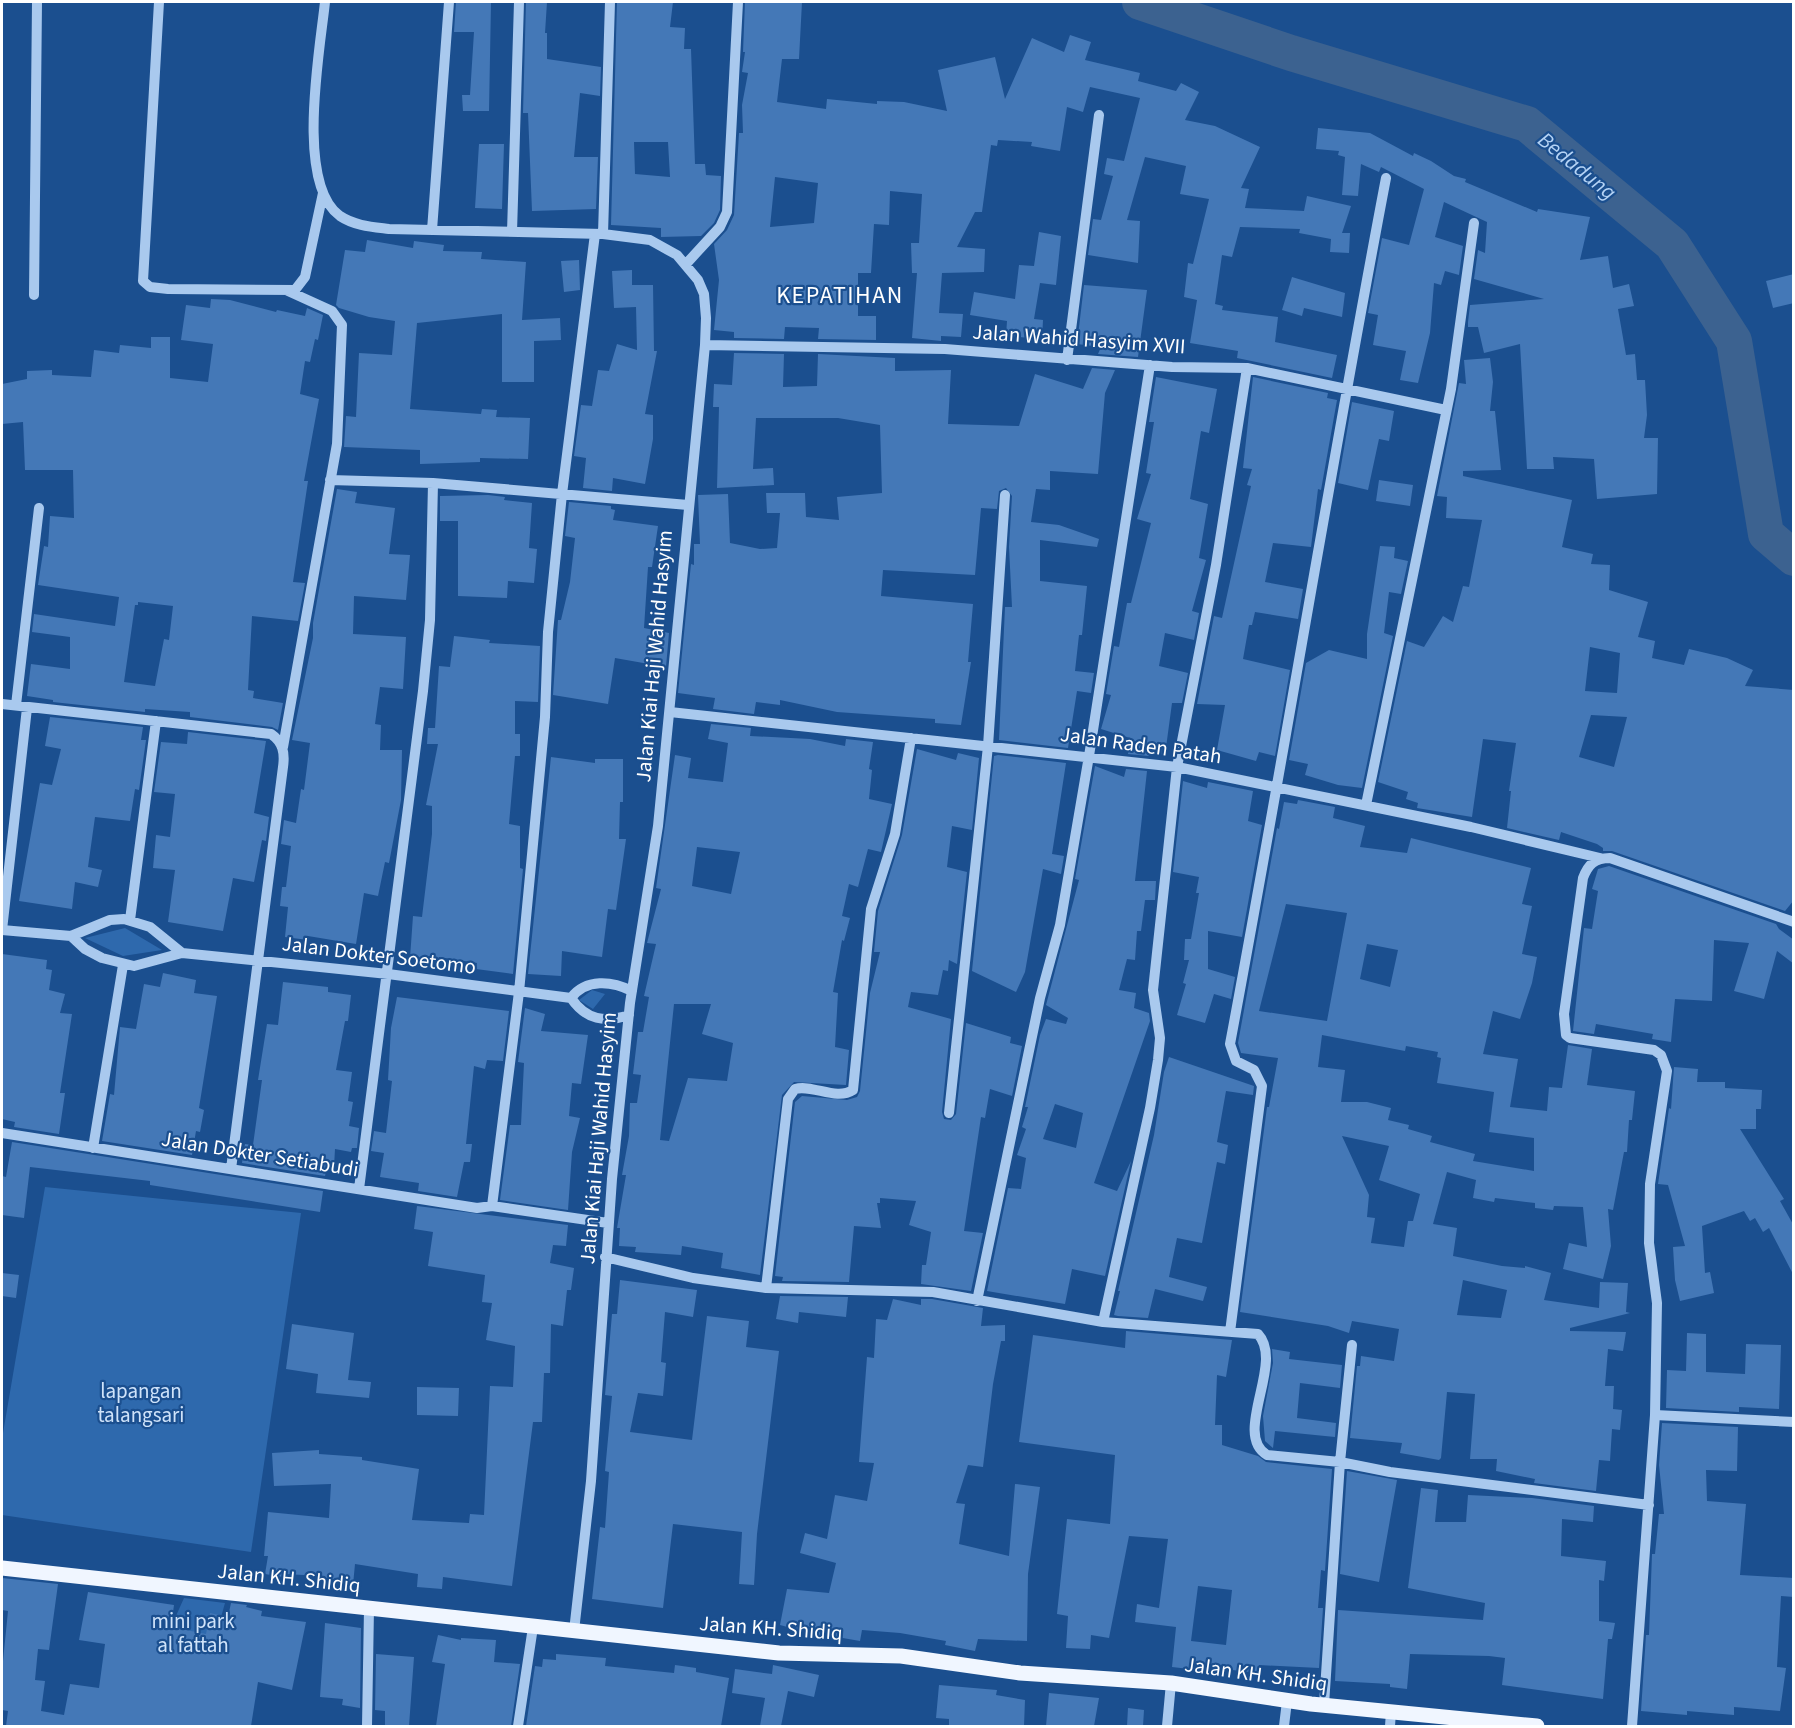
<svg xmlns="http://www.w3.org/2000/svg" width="1795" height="1728" viewBox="0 0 1795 1728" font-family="'Source Sans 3',sans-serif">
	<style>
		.green { fill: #2e69ad }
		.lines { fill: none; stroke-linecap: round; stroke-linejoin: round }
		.river { stroke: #3c6290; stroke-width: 36 }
		.building { fill: #4478b7; fill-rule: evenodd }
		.minor { stroke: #a9c9ee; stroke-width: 10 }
		.major { stroke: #f0f6ff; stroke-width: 15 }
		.labels { text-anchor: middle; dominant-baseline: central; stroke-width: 4.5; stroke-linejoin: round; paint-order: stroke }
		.street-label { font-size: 21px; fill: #fff; stroke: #1b4f8f }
		.park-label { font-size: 21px; fill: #cfe3fa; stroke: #1b4f8f }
		.water-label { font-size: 22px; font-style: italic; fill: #b5d3f5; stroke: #1b4f8f }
		.quarter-label { font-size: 24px; letter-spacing: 1.5px; fill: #fff; stroke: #1b4f8f }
	</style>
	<rect width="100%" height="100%" fill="#1b4f8f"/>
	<path class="green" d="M125 928 162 950 123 956 85 938Z
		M592 990 605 994 593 1009 579 1000Z
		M45 1187 301 1213 251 1552 2 1515V1439Z
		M184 1598 225 1603 200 1692 159 1726 171 1627Z"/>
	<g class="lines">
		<path class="river" d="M1140 2 1291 53 1527 124 1672 244 1734 341 1766 534 1794 558"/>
	</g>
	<path class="building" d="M456 2H491L489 111H463L462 95H470L474 32H454Z
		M526 2H547L545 33H547V59L601 67 600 96 580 93 574 157H598L596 209 532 211 528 113H523Z
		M617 2H673L670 27 685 28 684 49H691L695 164H705L706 175 721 176 720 210 714 223 701 236 661 237V228L611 225ZM634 142H668L670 177 635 174Z
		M745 2H802L799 59H782L777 102 826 109 827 99 877 104V101L904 102 947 111 938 70 995 57 1005 99 1032 38 1064 52 1070 35 1091 42 1085 60 1140 73 1138 81 1176 91 1181 83 1199 92 1185 120 1215 126 1260 147 1241 188 1249 189 1245 208 1304 211 1307 196 1351 206 1342 233H1350L1349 253 1330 252 1331 239 1299 233 1300 229 1240 227 1232 257 1222 255 1215 304 1223 306 1222 310 1278 317 1275 342 1337 355 1332 378 1237 358 1238 351 1190 343 1197 300 1184 297 1188 263 1193 264 1209 199 1180 194 1186 166 1145 157 1127 220 1140 221 1138 263 1088 255 1093 219 1101 220 1113 176 1104 174 1107 158 1124 161 1140 98 1090 87 1083 112 1067 107 1060 151 1031 146 1032 142 998 140 997 146 991 145 982 212H975L957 247 985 249 984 272 942 273 939 313 963 314 961 337 941 336V341L912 338 917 273H912L911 243H919L922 194 890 191 889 225 874 224 871 273H858V316H876V340L818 339 819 328 785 327 784 339 734 338V332L714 330 719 280 714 244 727 230 734 215 739 133H743L742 105 748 73 742 72 745 52H743ZM775 177 818 183 814 223 770 227Z
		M1318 128 1370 133 1413 156 1414 153 1431 161 1454 176 1466 179 1465 182 1537 212 1538 209 1590 217 1580 260 1608 256 1613 288 1629 284 1634 306 1618 309 1626 355 1635 354 1637 380H1645L1647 415 1644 438H1658L1657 494 1597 499 1594 459 1553 457 1554 469H1527L1520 344 1484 353 1478 327H1468V322L1470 305 1544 299 1474 279 1478 250 1485 253 1487 222 1444 202 1435 237 1463 246 1459 275 1445 271 1441 285 1434 283 1430 333 1418 383 1400 380 1406 351 1373 345 1378 315 1368 313 1382 238 1409 245 1424 189 1381 167 1379 172 1361 164 1358 196 1342 195 1345 157 1338 155 1339 151 1316 149Z
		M479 144H504L502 209 475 208Z
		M1039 232 1061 236 1056 285 1040 283 1034 319 1043 320 1042 339 1006 336 1007 321 970 315 974 292 1015 299 1019 265 1034 266Z
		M367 240 413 248 414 241 444 245 443 251 482 252 481 259 526 262 522 320 560 318 561 340 534 341V382H502V314L417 323 410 409 481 414 482 409 497 410 496 417 530 418 528 459 480 458V462L420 464V450L344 447 346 416 356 417 359 353 392 355 395 321 369 317 339 308 336 305 345 250 365 252Z
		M579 260 580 290 564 292 561 261Z
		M632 270V285H653L654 351H657L645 414 653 415V439L645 484 613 478 612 491 583 488 586 458 574 456 581 405 592 406 598 370 609 371 617 344 637 350 636 307 614 308 612 271Z
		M1794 274V303L1773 308 1766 281Z
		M1292 277 1345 293 1342 317 1304 308 1302 316 1282 310Z
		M1084 285 1147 290 1138 357 1098 354 1101 347 1077 344Z
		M211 299 230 300 276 312 277 310 305 316 307 308 323 315 318 340 315 339 310 362 305 361 300 394 319 399 304 481H308L293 582 305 583 298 621 252 616 248 690 254 691 253 698 283 703 278 730 272 727 190 717V712L145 709V712L53 702V700L27 696 31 664 70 669V637L32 632 34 614 115 626 119 597 38 585 44 546 48 547 50 516 74 518 73 470H25L23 422 2 424V384L27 379V371L52 370V375L91 377 94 350 119 353 120 345 151 348V337H170V378L208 382 213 344 181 340 186 305 210 308ZM138 602 173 606 169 640 164 639 155 686 124 682 135 605H138Z
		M734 353 784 354 783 387 817 386 818 354 895 358V371L951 370 948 424 1019 426 1035 374 1083 389 1092 368 1115 370 1105 393 1098 474 1050 471V490L1036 489 1031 522 1059 525 1099 539 1097 547 1040 540V581L1087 586 1082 635H1079L1075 671 1094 673 1091 693 1077 691 1068 748 999 740 1005 607H1012L1009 547 1012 496 1006 488 999 491 997 509 981 508 975 575 883 570 881 596 973 604 968 662H971L961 725 935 723V719L837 712 780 700V705L756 702 754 714 713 709 715 698 678 693 691 564 694 565V544H700L698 495 728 494 730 543 760 549 777 548 780 513H767L766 493H805L806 517 839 520 837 497 882 493 880 425 838 418H756L753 469 773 468 774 485 717 488 719 407H713L714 384 732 385Z
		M1490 358 1493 382 1490 411H1495L1501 470 1463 471V476L1572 500 1562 547 1593 554 1591 564 1610 565 1609 590 1648 602 1638 637 1655 641 1652 658 1684 665 1689 649 1727 658 1753 670 1745 686 1794 690V900L1785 911 1612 851H1603V848L1597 844 1561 832 1559 840 1507 828 1511 791H1509L1516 743 1483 739 1472 817 1417 808 1418 803 1406 799 1408 792 1378 782 1407 641 1424 647 1443 616 1453 622 1463 586 1469 587 1482 520 1446 518 1447 497 1437 496 1459 383 1466 384 1464 360ZM1590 647 1620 653 1617 693 1585 691ZM1591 715 1627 717 1614 767 1579 757Z
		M1156 377 1217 389 1209 433 1201 431 1190 499 1208 504 1199 558 1206 560 1192 611 1199 613 1194 640 1165 633 1159 666 1188 673 1182 703H1172L1165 755 1150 752 1149 756 1128 754 1130 738 1101 729 1111 695 1106 694 1114 646 1119 647 1127 603H1131L1151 523 1137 519 1151 474 1146 473 1154 422H1149Z
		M1253 377 1328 393 1327 398 1337 400 1321 490 1318 489 1311 547 1273 543 1265 582 1303 589 1298 619 1255 612 1252 625H1249L1243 659 1290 670 1275 756 1259 752 1256 761 1217 750 1225 705 1197 704 1214 616 1222 618 1251 486 1247 485 1252 469 1243 468Z
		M1352 402 1394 411 1389 441 1379 439 1368 490 1338 483Z
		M1379 480 1413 485 1410 506 1376 501Z
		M337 489 357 492 355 503 395 508 389 554 410 555 406 600 354 596 353 634 406 637 403 689 380 687 375 724 381 725 380 750H402L401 800 389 863 385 862 378 896 364 893 356 944 308 936V940L285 937 288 907 280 906 282 887H286L291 846 281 844 284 820 296 823 301 789 304 790 310 743 292 740 313 638V623Z
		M488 495 505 497 504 500 532 503 529 548 537 549 534 583 508 581 507 598 458 596V521H440V496Z
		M569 502 611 506V509L615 510 613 520 658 526 652 567H648L644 628 669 633 666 667 615 658 608 704 553 695 558 620H561L570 582 575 538 565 536Z
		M1380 546 1395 547 1394 558 1408 561 1401 594 1389 592 1384 633 1393 636 1362 788 1338 785 1305 775 1308 764 1289 760 1306 663 1329 650 1367 659V634Z
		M454 636 490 640 489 643 540 646 538 702 515 701V734H520V756H515L509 824 520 826V868L523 869 513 974 476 969 477 963 439 957V960L410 958 413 916 422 917 432 834V806L426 805 438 744H427L428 728H435L439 666 450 667Z
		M50 717 143 727 141 740H146L139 790 135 789 130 821 95 817 88 867 102 870 98 887 75 882 72 909 19 901 40 783 52 785 61 749 45 746Z
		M711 724 751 728 750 736 810 739 845 746 846 739 873 742 869 769 872 770 869 799 892 804 881 852 868 849 858 887 849 884 842 916 850 918 844 941 842 940 833 992 838 993 835 1047 849 1050 846 1085 794 1082 782 1095 760 1275 721 1268 723 1253 682 1246 681 1255 635 1252 636 1247 619 1246 620 1228H617L626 1175H622L629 1136 630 1103H637L641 1075 633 1074 638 1032H643L649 997 644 996 656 944 647 943 661 889 656 888 675 755 691 758 688 778 723 782 728 743 708 739ZM697 847 740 852 731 894 692 886ZM674 1004H711L702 1034 733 1043 727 1081 688 1078 669 1141 660 1140Z
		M188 732 266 741 254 813 269 817 266 841 262 840 254 882 233 878 223 931 168 922 175 870 153 868 156 835 170 837 175 794 154 792 161 742 187 744Z
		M917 749 956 760 958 753 979 758 972 830 952 826 947 867 967 872 957 964 949 960 948 971 943 970 938 995 911 992 908 1007 951 1019 942 1112 944 1119 951 1120 956 1114 966 1023 1011 1037 1010 1043 1022 1046 1012 1096 990 1089 985 1118 981 1117 964 1231 983 1233 971 1291 921 1284 922 1265H926L931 1232 909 1225 916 1201 880 1198V1203H877L881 1228 854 1226 849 1282 782 1281 783 1277 775 1276 795 1102 802 1096 847 1100 857 1097 860 1091 870 993 880 952H874L878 911 902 835Z
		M998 755 1066 763 1052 854 1064 856 1061 874 1043 869 1025 972 1016 992 972 971 994 756Z
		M551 757 595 763V759H623V802H620L619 839H626L616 910 608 909 602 957 562 951 561 976 528 974Z
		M1095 766 1124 777 1126 769 1147 771 1135 881H1156L1155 900H1145L1141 931H1137L1135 960 1127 959 1119 990 1136 993 1134 1008 1149 1013 1150 1021 1094 1183 1117 1191 1131 1161 1105 1276 1072 1269 1065 1304 987 1291 1008 1188 1021 1189 1026 1158 1017 1155 1026 1129 1022 1127 1028 1107H1025L1040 1035 1046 1019 1066 1024 1068 1018 1046 1005 1079 880 1075 879ZM1055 1104 1083 1113 1076 1148 1043 1139Z
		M1183 781 1207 788 1208 782 1253 791 1248 821 1262 825 1242 937 1208 931V969L1235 977 1231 999 1214 994 1205 1023 1177 1015 1186 984 1183 983 1189 960H1184L1185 939H1191L1199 893H1196L1199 877 1173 872Z
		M1298 800 1335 807 1333 818 1365 826 1360 847 1407 853 1411 838 1531 868 1522 904 1532 906 1522 954 1537 957 1532 983 1520 1019 1493 1011 1483 1054 1518 1059 1510 1107 1547 1111 1549 1087 1562 1088 1568 1045 1592 1049 1587 1085 1635 1091 1632 1120H1629L1627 1152H1624L1613 1210 1608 1209 1611 1246 1603 1279 1563 1269 1569 1243 1587 1247 1583 1207 1554 1206 1553 1210 1535 1208V1203L1495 1198 1494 1202 1473 1198 1476 1180 1447 1172 1433 1224 1457 1228 1453 1256 1502 1266 1525 1268V1266L1551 1273 1544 1300 1599 1308 1600 1282 1628 1283 1626 1312 1630 1313 1570 1328V1331L1626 1332 1623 1351 1608 1349 1605 1386H1614L1613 1409 1622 1410 1620 1430 1612 1429 1610 1461 1599 1460 1596 1491 1534 1483 1535 1479 1496 1471 1497 1459H1470L1475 1394 1447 1392 1441 1458 1439 1460 1400 1453 1402 1443 1350 1438 1357 1366H1360L1361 1356 1394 1361 1399 1329 1352 1321 1349 1333 1328 1326 1240 1312 1267 1107H1269L1278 1058 1241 1053 1238 1043 1277 828 1279 829 1284 802 1297 804ZM1286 904 1347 913 1327 1021 1259 1011ZM1367 944 1398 950 1390 987 1360 979ZM1322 1035 1405 1051 1406 1046 1438 1052 1437 1057 1441 1058 1437 1083 1494 1092 1489 1132 1534 1138V1171L1473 1161 1475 1154 1430 1142 1432 1136 1408 1129 1409 1125 1388 1120 1391 1108 1367 1102H1341L1345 1070 1318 1067ZM1342 1136 1389 1146 1379 1180 1420 1194 1413 1221H1408L1404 1247 1371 1243 1375 1218 1367 1217 1369 1195ZM1463 1280 1507 1290 1501 1318 1457 1315Z
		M1609 866 1776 924 1779 929 1794 940V964L1777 951 1764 999 1734 991 1749 943 1714 940 1712 1001 1675 999 1671 1042 1652 1039 1653 1034 1596 1024 1594 1034 1573 1031 1584 928 1592 929 1598 891 1592 889 1598 869Z
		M2 954 47 960 46 969 52 970 49 990 65 994 60 1013 72 1014 60 1093H65L59 1134 14 1127 15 1122 2 1119Z
		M163 973 196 980 194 993 217 996 199 1108 204 1110 200 1132 196 1131 192 1155 102 1141 110 1094 114 1095 120 1027 136 1029 144 984 160 987Z
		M283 982 328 987V992L351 995 348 1021H345L336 1070 352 1072 348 1101 353 1102 349 1126 359 1128 357 1148H352L351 1152 335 1149 334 1167H327L325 1176 242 1163 245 1144 253 1145 262 1080H258L267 1024 278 1025Z
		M397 997 509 1011 503 1061 487 1060 485 1069 474 1066 466 1144H472L470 1162H464L457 1197 418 1191 419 1183 380 1177 384 1153 371 1151 374 1131 386 1133 392 1081 388 1080 391 1028Z
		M525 1008 545 1014 541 1031 588 1035 581 1084 572 1083 569 1116 580 1118 572 1152 568 1210 500 1200 510 1125H521L524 1063 518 1062Z
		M1169 1057 1254 1086 1253 1095 1226 1091 1217 1142 1228 1145 1225 1164 1217 1162 1202 1243 1177 1238 1169 1277 1207 1287 1203 1301 1155 1289 1148 1318 1118 1316 1114 1315 1120 1291H1118L1154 1135 1164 1072Z
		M1674 1067 1698 1069 1697 1082H1725V1088L1762 1090 1761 1109H1756V1129H1740L1784 1199 1780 1201 1794 1226V1276L1769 1228 1763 1232 1755 1218 1750 1221 1744 1211 1702 1226 1705 1273 1710 1272 1714 1293 1680 1301 1675 1280 1673 1247 1685 1246 1668 1185 1658 1184 1669 1108 1671 1109Z
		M12 1142 323 1191 320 1212 150 1185V1181L30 1167 24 1218 2 1215V1176L6 1177Z
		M417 1206 568 1225 566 1246 553 1245 550 1263 574 1268 571 1290H567L563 1326 551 1324 550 1373H544L542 1422H533L512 1586 443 1577 442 1589 417 1587 418 1574 355 1564 353 1585 325 1582V1576L283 1574V1577L265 1574 268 1556H264L268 1512 329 1518 331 1484 274 1486 272 1453 319 1450V1454L362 1457V1460L419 1469 412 1520 469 1523 470 1514 484 1515 490 1386 513 1387 515 1346 486 1340 492 1303 482 1302 485 1275 428 1266 433 1232 414 1229Z
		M2 1273 19 1275 16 1298 2 1296Z
		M620 1280 697 1290 693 1317 665 1312 661 1362 666 1363 663 1396 638 1393 630 1432 692 1440 707 1316 749 1321 746 1347 779 1351 757 1534 754 1585 739 1584 742 1532 673 1524 663 1608 592 1599 600 1527 605 1528 609 1472 605 1471 612 1396 605 1395 612 1314H617Z
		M780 1296 848 1297 846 1317 799 1312 798 1323 776 1319Z
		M893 1299 921 1305V1299H932L983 1308 981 1326 1005 1325V1341H1001L993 1384 983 1467 968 1465 956 1503 965 1504 959 1544 1009 1556 1015 1484 1040 1487 1028 1574 1027 1641 978 1639 975 1651 945 1645 946 1641 900 1633 862 1630 860 1641 837 1637 836 1640 780 1625 787 1589 829 1593 836 1563 800 1553 805 1533 827 1539 835 1495 867 1501 874 1463 859 1462 867 1357 874 1358 876 1319 887 1320Z
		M292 1324 354 1333 348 1380 371 1382 369 1398 316 1393 318 1374 286 1369Z
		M1126 1331 1232 1340 1226 1377 1217 1375 1215 1425H1222V1445L1258 1456 1266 1462 1332 1469 1325 1571 1321 1570 1318 1608H1323L1319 1668 1259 1665 1258 1673 1199 1666 1198 1670 1172 1667 1176 1627 1135 1622 1137 1604 1159 1608 1168 1539 1129 1536 1109 1638 1091 1635 1090 1649 1066 1648 1068 1616 1057 1614 1067 1519 1110 1524 1115 1455 1019 1442 1033 1335 1125 1348ZM1198 1586 1232 1590 1226 1645 1191 1641Z
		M1687 1333 1706 1334V1372L1745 1374 1746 1344 1781 1345 1779 1409 1739 1407V1412L1666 1408 1667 1370 1686 1371Z
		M1272 1349 1290 1352 1289 1359 1342 1365 1340 1388 1300 1383 1297 1418 1336 1423 1335 1437 1275 1431 1273 1448 1265 1441 1263 1416 1273 1363Z
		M417 1387 459 1388 458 1416 417 1415Z
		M1662 1423 1738 1427 1737 1471 1706 1470 1707 1501 1746 1504 1740 1575 1794 1578V1597L1781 1596 1777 1667 1786 1668 1780 1711 1734 1707V1715L1687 1711V1715L1641 1711 1646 1635H1649L1652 1554H1655L1659 1514H1664L1659 1465Z
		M1347 1471 1397 1480 1379 1582 1340 1574Z
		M1421 1488 1438 1490 1435 1522H1466L1468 1495 1532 1498 1594 1506 1593 1522 1562 1519 1561 1556 1606 1561 1604 1581 1599 1580V1621L1615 1623 1612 1639H1608L1603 1699 1502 1685 1505 1658 1489 1656 1410 1654 1407 1689 1390 1687V1684L1335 1681 1338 1610 1483 1620 1485 1603 1408 1588Z
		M2 1578 58 1584 49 1650 38 1649 35 1680 45 1681 41 1711 64 1715 70 1684 99 1688 105 1644 79 1640 88 1592 174 1605 171 1627 206 1634 210 1613 228 1617 231 1603 247 1605 246 1607 262 1611 261 1616 306 1622 292 1690 258 1682 251 1726H6L8 1711 2 1710V1671L8 1611 2 1610Z
		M325 1623 361 1628 360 1708 342 1705 343 1699 320 1697Z
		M438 1635 461 1640V1638L496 1640 494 1662 520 1664 511 1726H436L445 1664 432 1662Z
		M376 1654 414 1657 409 1726H385V1711L375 1710Z
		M556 1654 606 1658 605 1666 674 1673 675 1665 696 1668V1672L729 1678 721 1726H526L535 1666 542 1667 543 1659 556 1660Z
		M773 1665 819 1675 814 1697 788 1691 781 1726H760L765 1698 732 1693 735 1669 772 1674Z
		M939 1685 997 1690 996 1695 1025 1700 1024 1726H949V1719L936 1718Z
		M1049 1693 1099 1698 1094 1726H1046Z
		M1128 1708 1144 1710 1143 1726H1127Z"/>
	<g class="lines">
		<path class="minor" d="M159 2 143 281 150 287 168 289 295 290 305 277 323 193
			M325 2C320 50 295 184 340 216 355 226 373 227 389 229L603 234 650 240 677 255 698 280 704 294 706 318 705 345 658 826 630 1003 612 1179 591 1481 574 1631
			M432 230 449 2
			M512 232 519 2
			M603 234 610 2
			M686 264 720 227 727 212 738 2
			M34 295 37 2
			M705 345 945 349 1172 367 1247 368 1446 410
			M1067 360 1099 115
			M330 480 433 483 688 505
			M2 704 271 734C283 742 285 753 283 767L231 1169
			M16 705 39 508
			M670 712 1177 767 1471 827 1600 858
			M283 747 337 444 342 325 332 311 288 291
			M1366 805 1451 389 1474 223
			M130 920 156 721
			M2 930 27 708
			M2 930 71 936 110 920 124 919 150 927 182 953
			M71 936 85 949 102 958 134 966 182 953 388 974 571 998
			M571 998C586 978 612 981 632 991
			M571 998C586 1020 605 1023 629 1015
			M949 1113 988 746 1005 495
			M2 1133 477 1208 492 1206 519 992 545 717 548 632 562 494 595 234
			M93 1148 123 965
			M359 1189 423 691 430 620 433 483
			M492 1206 608 1223
			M605 1257 693 1278 766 1288 933 1292 1103 1322 1258 1334C1285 1363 1232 1434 1267 1455L1340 1462 1390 1472 1649 1505
			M766 1288 788 1099 795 1089C813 1084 836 1101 853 1090L871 909 895 834 911 738
			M977 1301 1040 998 1060 925 1089 756 1150 365
			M1103 1322 1150 1108 1158 1060 1160 1038 1153 990 1177 767 1216 565 1247 368
			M1230 1332 1262 1086 1254 1070 1236 1061 1230 1044C1284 756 1331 466 1386 178
			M1655 1415 1794 1422
			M1324 1705 1340 1462 1352 1345
			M367 1726 369 1608
			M518 1726 533 1627
			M1167 1726 1171 1683
			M1284 1726 1287 1701
			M1390 1726 1391 1712
			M1632 1726 1655 1415 1657 1303 1649 1243 1650 1184 1667 1071 1661 1055 1654 1050 1570 1038 1566 1035 1564 1014 1583 878C1588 865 1594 858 1610 858L1794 922"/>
		<path class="major" d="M2 1568 779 1653 901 1656 1020 1673 1171 1683 1311 1704 1537 1726"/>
	</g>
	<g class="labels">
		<g class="street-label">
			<text transform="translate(1079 339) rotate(4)">Jalan Wahid Hasyim XVII</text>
			<text transform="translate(654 656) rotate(-85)">Jalan Kiai Haji Wahid Hasyim</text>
			<text transform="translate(1141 745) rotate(8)">Jalan Raden Patah</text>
			<text transform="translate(379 955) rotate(7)">Jalan Dokter Soetomo</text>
			<text transform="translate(598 1138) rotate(-85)">Jalan Kiai Haji Wahid Hasyim</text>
			<text transform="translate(260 1154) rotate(9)">Jalan Dokter Setiabudi</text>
			<text transform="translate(289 1578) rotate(6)">Jalan KH. Shidiq</text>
			<text transform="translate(771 1628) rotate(4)">Jalan KH. Shidiq</text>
			<text transform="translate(1256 1674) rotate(8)">Jalan KH. Shidiq</text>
		</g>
		<g class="park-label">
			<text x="141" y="1391">lapangan<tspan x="141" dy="24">talangsari</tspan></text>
			<text x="193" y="1621">mini park<tspan x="193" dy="24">al fattah</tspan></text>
		</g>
		<g class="water-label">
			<text transform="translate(1577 166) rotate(39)">Bedadung</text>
		</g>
		<g class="quarter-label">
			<text x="840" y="295">KEPATIHAN</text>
		</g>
	</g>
	<rect width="1795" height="1728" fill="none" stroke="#ffffff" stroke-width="6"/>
</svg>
